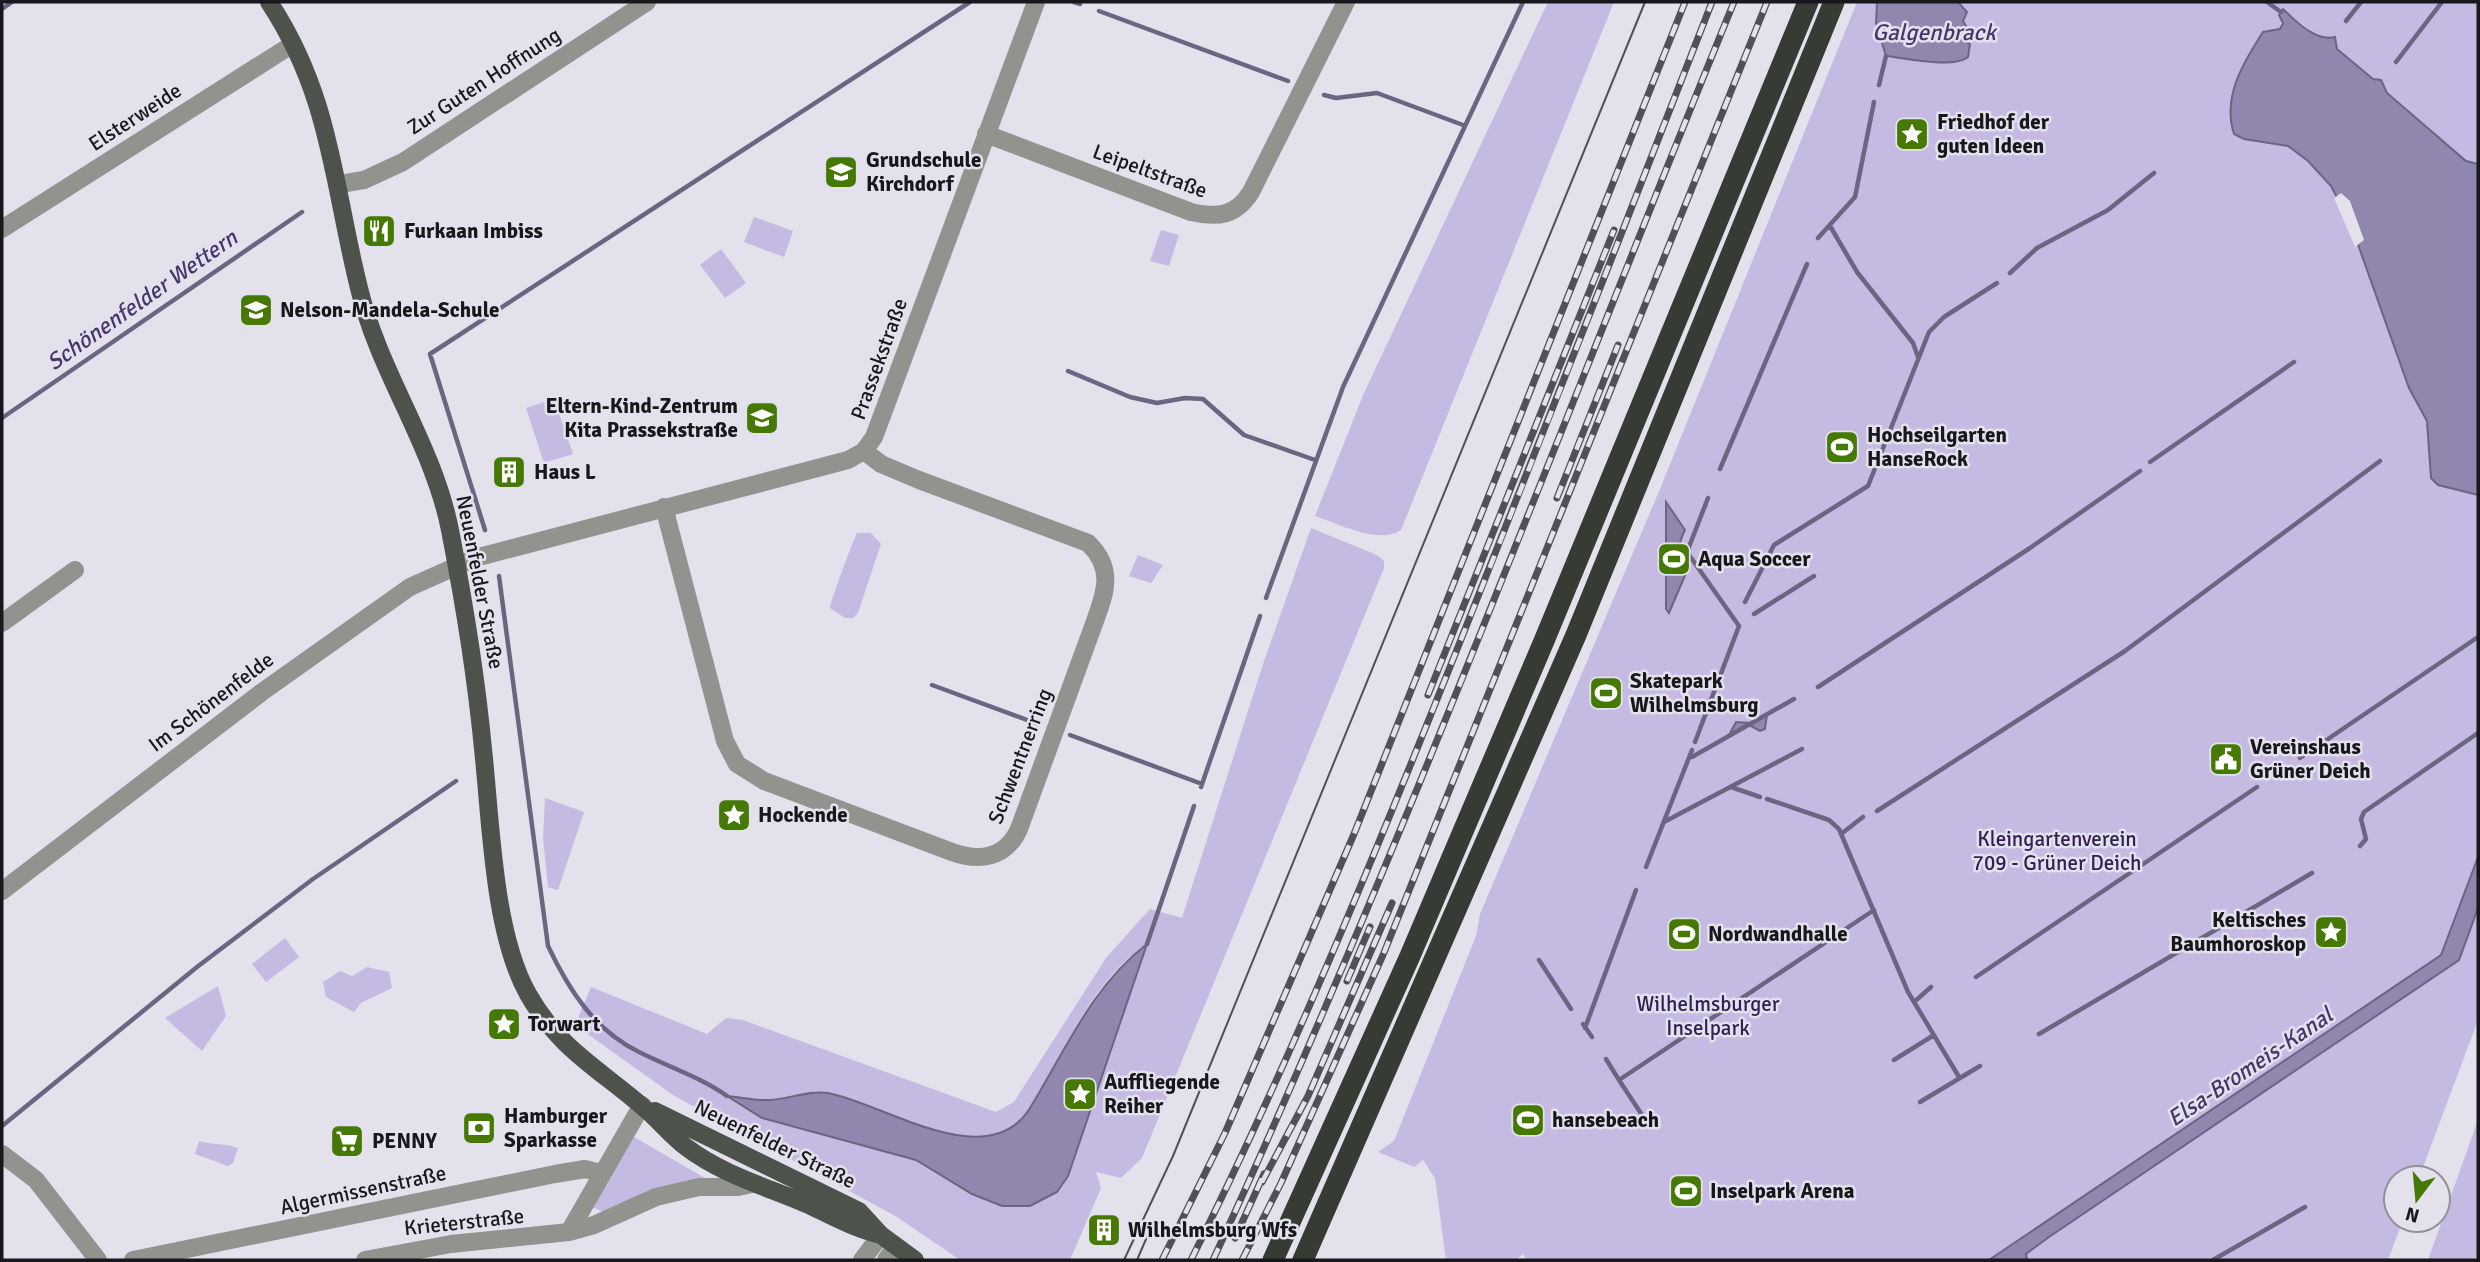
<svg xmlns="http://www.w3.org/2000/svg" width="2480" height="1262" viewBox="0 0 2480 1262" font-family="Signika,sans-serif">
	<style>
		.green { fill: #c4bae2; fill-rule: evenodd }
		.water { fill: #9086ae; stroke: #6c6582; stroke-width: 2 }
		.pier { fill: #e3e1ec }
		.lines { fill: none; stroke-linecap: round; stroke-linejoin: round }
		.stream { stroke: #6c6582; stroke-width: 4.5 }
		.minor { stroke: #90938e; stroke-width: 18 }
		.major { stroke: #4d524a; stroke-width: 18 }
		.highway { stroke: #363b33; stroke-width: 21 }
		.tram { stroke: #515056; stroke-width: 2 }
		.rail-casing { stroke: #515056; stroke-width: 7 }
		.rail { stroke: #e3e1ec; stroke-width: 4.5; stroke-dasharray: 13; stroke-linecap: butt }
		.labels { text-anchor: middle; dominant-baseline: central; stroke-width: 5; stroke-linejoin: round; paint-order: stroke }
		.street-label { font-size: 21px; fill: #18171b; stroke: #e3e1ec }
		.poi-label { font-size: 21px; font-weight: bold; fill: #18171b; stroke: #e3e1ec; text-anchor: start }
		.park-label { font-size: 21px; fill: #312053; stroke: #e3e1ec }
		.water-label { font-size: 23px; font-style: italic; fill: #46366b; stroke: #e3e1ec }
	</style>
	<rect width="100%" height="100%" fill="#e3e1ec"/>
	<path class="green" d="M1548 2H1614L1401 530C1379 545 1339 524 1315 516L1364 393Z
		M1857 2H1877L1876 11 1886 56C1912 58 1936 63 1961 62L1965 8 1958 2H2478V164L2466 161 2387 93 2382 82 2373 79 2337 49 2336 39 2317 36 2283 10 2280 29 2263 32C2237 73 2225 88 2238 137L2288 145 2308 161 2331 186 2350 222 2409 388 2427 421 2431 478 2438 485 2478 495V1020L2419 1178H2396V1220H2403L2388 1260H1527L1523 1254 1516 1260H1446L1435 1178 1423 1160 1414 1167 1378 1152 1394 1141 1476 936 1480 914 1660 489Z
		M754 217 793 231 784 257 744 242Z
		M1161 230 1179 235 1169 266 1150 261Z
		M721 249 746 283 725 298 700 265Z
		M554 399 573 454 544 463 526 408Z
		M1311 528 1377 555 1384 561V568L1142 1158 1121 1178 1096 1172 1101 1188 1070 1260H960L897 1217 673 1095 575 1025 591 987 707 1034 726 1018 743 1020 996 1112 1014 1102 1106 958 1150 909 1182 918 1262 667ZM1146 945 1068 1176 1057 1192 972 1194 916 1160 762 1118 729 1097C740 1096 754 1100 765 1101 786 1101 809 1089 829 1093 883 1105 989 1174 1030 1108 1063 1055 1092 979 1146 945Z
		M857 533H871L881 544 858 613 853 618H845L830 608C830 603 854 538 857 533Z
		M1138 555 1163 565 1151 583 1129 576Z
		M545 798 584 812 558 890 548 887 543 838Z
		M285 938 299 957 266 982 252 964Z
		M367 967 389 972 392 988 361 1003 354 1012 326 997 323 982 340 971 352 976Z
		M218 986 226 1016 202 1051 165 1018Z
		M2478 1120V1260H2428Z
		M634 1137 705 1178V1182L605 1213 592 1207Z
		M199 1141C212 1145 224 1143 238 1148L233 1163 228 1166 195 1154Z"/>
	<path class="water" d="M1877 2H1958L1967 12 1963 21 1968 29 1962 40 1970 44 1968 57C1954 69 1906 58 1886 56L1876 23Z
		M2283 9C2297 23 2317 42 2335 37L2337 49 2373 79 2381 80 2387 93 2466 161 2478 164V495L2438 485 2431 478 2427 421 2409 388 2350 222 2331 186 2308 161 2288 146 2244 139 2234 134C2222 97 2243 63 2263 32L2280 29 2283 23 2279 15Z
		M1666 502 1685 530C1678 543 1676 556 1689 566L1669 613 1666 609Z
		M1767 714 1765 729 1760 731 1749 725 1728 737 1736 722 1752 723Z
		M2478 857V908L2459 960 2049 1237 2026 1254 2027 1260H1989L2441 955Z
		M1147 944 1068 1176 1057 1192 1030 1206H1002L972 1194 916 1160 762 1118 727 1096C741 1097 756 1101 770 1100 788 1099 810 1090 828 1093 883 1103 988 1176 1030 1108 1066 1050 1091 987 1147 944Z"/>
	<path class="pier" d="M2341 193 2350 201 2364 240 2355 247 2334 198Z"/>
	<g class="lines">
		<path class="stream" d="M1074 2 1080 4
			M2267 2 2281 12
			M2 9 12 2
			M1099 11 1288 81
			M2346 21 2361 2
			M2396 62 2442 2
			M1879 85 1886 56
			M1324 95 1336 98 1377 93 1463 125
			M1830 226 1857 272 1913 343 1918 357
			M1818 238 1855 197 1874 102
			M2010 273 2037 248 2108 210 2154 173
			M1068 371 1130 397 1157 403 1185 398 1203 399 1244 435 1315 460
			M2 418 302 212
			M2150 462 2294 362
			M1720 469 1807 264
			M485 530 430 354 970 2
			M499 576 548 946C569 990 594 1030 639 1052 669 1067 700 1077 727 1096
			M1266 598 1343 387 1523 2
			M1745 602 1774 545 1868 486 1929 332 1944 317 1997 283
			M1754 614 1814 576
			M932 685 1038 724
			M1818 687 2030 548 2140 471
			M1070 735 1202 784
			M1695 742 1739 626 1687 552 1708 498
			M1692 757 1794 699
			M2300 758 2478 637
			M1201 787 1260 616
			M1731 787 1760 797
			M1767 799 1829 820 1839 829 1908 992 1959 1077
			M1877 811 2125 651 2380 461
			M1664 822 1802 749
			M1841 834 1863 817
			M2360 846 2366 839 2361 819 2364 812 2478 733
			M1646 867 1692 750
			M1147 944 1194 806
			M1539 960 1571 1009
			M1976 977 2257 787
			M1914 1002 1931 987
			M1583 1024 1592 1037
			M1585 1028 1636 890
			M2039 1034 2312 873
			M1606 1059 1619 1080
			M1894 1060 1934 1035
			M1920 1102 1980 1066
			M1646 1121 1619 1080 1874 910
			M2 1126 197 967 313 879 456 781
			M2213 1260 2305 1207"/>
		<path class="minor" d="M986 134 1191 212C1218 218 1236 216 1251 192L1346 2
			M340 184 364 180 403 162 647 2
			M2 229 293 44
			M664 507 725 741 737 764 764 781 952 852C980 862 1006 858 1019 829L1095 621C1106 591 1114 568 1088 543L919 480 881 464 864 451
			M2 623 75 570
			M2 891 262 692 410 587 475 558 848 460 864 451 874 437 1036 2
			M2 1154 36 1180 98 1260
			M569 1232 642 1105
			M133 1260 555 1174 585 1169 601 1173
			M365 1260 451 1244 569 1232 594 1225 656 1197 699 1187H738L752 1184
			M862 1260 881 1235
			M886 1260 896 1246"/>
		<path class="major" d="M269 2C331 96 333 184 359 288 379 373 433 444 450 530 464 602 476 675 483 749 491 821 493 932 528 994 559 1049 598 1068 643 1107 658 1119 671 1136 686 1147 724 1176 771 1188 813 1207 836 1218 856 1229 881 1235
			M655 1111 859 1211 881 1235 915 1260"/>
		<path class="highway" d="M1273 1260 1410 956 1544 641 1808 2
			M1303 1260 1576 635 1834 2"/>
		<path class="tram" d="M1124 1260 1173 1156 1645 2
			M1137 1260 1153 1223"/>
		<g class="rail-casing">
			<path id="rail" d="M1557 498 1618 345
				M1428 695 1614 230
				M1347 981 1370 927
				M1262 1182 1308 1096 1392 903
				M1235 1238 1264 1174
				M1162 1260 1225 1133 1354 834 1685 2
				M1191 1260C1290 1062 1374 857 1456 652 1543 435 1627 219 1712 2
				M1213 1260C1403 848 1562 422 1734 2
				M1242 1260 1281 1183 1383 955 1767 2"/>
		</g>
		<use href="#rail" class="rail"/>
	</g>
	<defs>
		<g id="sight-square" transform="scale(1.75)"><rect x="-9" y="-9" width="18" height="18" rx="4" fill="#467904" stroke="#e3e1ec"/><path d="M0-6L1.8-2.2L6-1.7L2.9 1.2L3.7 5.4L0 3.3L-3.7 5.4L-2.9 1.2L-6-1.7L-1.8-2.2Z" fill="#fff"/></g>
		<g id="school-square" transform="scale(1.75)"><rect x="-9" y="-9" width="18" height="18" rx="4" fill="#467904" stroke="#e3e1ec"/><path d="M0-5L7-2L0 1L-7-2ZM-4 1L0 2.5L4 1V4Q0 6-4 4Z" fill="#fff"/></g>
		<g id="restaurant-square" transform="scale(1.75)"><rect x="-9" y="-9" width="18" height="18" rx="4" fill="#467904" stroke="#e3e1ec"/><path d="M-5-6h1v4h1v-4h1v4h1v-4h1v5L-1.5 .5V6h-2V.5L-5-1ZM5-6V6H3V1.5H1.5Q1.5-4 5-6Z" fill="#fff"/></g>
		<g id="stadium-square" transform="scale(1.75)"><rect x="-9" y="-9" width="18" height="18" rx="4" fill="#467904" stroke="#e3e1ec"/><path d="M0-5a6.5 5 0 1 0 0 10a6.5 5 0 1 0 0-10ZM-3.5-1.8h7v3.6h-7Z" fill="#fff"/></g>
		<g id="building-square" transform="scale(1.75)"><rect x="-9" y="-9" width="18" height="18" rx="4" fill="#467904" stroke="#e3e1ec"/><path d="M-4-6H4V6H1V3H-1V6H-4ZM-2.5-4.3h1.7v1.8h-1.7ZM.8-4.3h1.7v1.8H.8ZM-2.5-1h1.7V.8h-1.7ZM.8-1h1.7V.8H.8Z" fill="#fff"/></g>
		<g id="civic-square" transform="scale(1.75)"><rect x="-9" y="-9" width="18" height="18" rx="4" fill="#467904" stroke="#e3e1ec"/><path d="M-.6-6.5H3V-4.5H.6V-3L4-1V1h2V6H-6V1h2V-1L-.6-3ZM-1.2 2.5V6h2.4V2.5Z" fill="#fff"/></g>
		<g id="bank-square" transform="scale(1.75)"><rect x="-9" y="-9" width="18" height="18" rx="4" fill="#467904" stroke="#e3e1ec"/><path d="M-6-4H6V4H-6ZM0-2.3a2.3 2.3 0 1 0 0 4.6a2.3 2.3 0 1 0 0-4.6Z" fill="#fff"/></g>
		<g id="supermarket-square" transform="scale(1.75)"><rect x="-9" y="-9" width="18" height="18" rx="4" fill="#467904" stroke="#e3e1ec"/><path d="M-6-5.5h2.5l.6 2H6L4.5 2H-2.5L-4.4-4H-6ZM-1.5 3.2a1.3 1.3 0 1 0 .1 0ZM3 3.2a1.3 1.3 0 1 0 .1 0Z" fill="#fff"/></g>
	</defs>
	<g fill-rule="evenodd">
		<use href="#sight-square" x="1912" y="134"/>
		<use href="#school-square" x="841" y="172"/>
		<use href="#restaurant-square" x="379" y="231"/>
		<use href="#school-square" x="256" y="310"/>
		<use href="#school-square" x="762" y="418"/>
		<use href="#stadium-square" x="1842" y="447"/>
		<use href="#building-square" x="509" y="472"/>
		<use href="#stadium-square" x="1674" y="559"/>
		<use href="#stadium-square" x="1606" y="693"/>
		<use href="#civic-square" x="2226" y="759"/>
		<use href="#sight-square" x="734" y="815"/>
		<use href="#sight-square" x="2331" y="932"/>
		<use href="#stadium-square" x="1684" y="934"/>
		<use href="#sight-square" x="504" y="1024"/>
		<use href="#sight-square" x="1080" y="1094"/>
		<use href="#stadium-square" x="1528" y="1120"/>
		<use href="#bank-square" x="479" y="1128"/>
		<use href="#supermarket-square" x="347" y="1141"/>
		<use href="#stadium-square" x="1686" y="1191"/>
		<use href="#building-square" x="1104" y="1230"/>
	</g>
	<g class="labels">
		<g class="street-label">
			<text transform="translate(484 81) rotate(-33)">Zur Guten Hoffnung</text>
			<text transform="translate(135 117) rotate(-33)">Elsterweide</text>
			<text transform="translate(1150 171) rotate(20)">Leipeltstraße</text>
			<text transform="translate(879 359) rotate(-70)">Prassekstraße</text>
			<text transform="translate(480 582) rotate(79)">Neuenfelder Straße</text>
			<text transform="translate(211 702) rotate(-37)">Im Schönenfelde</text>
			<text transform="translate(1020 756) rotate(-69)">Schwentnerring</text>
			<text transform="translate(775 1144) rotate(26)">Neuenfelder Straße</text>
			<text transform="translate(363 1190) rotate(-12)">Algermissenstraße</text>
			<text transform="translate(464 1222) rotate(-6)">Krieterstraße</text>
		</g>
		<g class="poi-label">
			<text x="1937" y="122">Friedhof der<tspan x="1937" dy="24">guten Ideen</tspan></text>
			<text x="866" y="160">Grundschule<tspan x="866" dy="24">Kirchdorf</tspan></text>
			<text x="404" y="231">Furkaan Imbiss</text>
			<text x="280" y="310">Nelson-Mandela-Schule</text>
			<text x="738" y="406" text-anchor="end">Eltern-Kind-Zentrum<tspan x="738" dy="24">Kita Prassekstraße</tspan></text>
			<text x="1867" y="435">Hochseilgarten<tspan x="1867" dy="24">HanseRock</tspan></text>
			<text x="534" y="472">Haus L</text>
			<text x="1698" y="559">Aqua Soccer</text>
			<text x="1630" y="681">Skatepark<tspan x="1630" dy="24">Wilhelmsburg</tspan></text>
			<text x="2250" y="747">Vereinshaus<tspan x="2250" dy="24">Grüner Deich</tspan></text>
			<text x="758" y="815">Hockende</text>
			<text x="2306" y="920" text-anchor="end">Keltisches<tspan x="2306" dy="24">Baumhoroskop</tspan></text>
			<text x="1708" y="934">Nordwandhalle</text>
			<text x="528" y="1024">Torwart</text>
			<text x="1104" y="1082">Auffliegende<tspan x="1104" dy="24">Reiher</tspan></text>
			<text x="504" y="1116">Hamburger<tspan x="504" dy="24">Sparkasse</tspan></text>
			<text x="1552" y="1120">hansebeach</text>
			<text x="372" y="1141">PENNY</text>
			<text x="1710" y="1191">Inselpark Arena</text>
			<text x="1128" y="1230">Wilhelmsburg Wfs</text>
		</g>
		<g class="park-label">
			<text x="2057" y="839">Kleingartenverein<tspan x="2057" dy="24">709 - Grüner Deich</tspan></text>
			<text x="1708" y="1004">Wilhelmsburger<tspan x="1708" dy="24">Inselpark</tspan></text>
		</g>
		<g class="water-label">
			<text x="1934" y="32">Galgenbrack</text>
			<text transform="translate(142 300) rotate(-35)">Schönenfelder Wettern</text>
			<text transform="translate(2250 1067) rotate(-34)">Elsa-Bromeis-Kanal</text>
		</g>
	</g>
	<rect width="2480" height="1262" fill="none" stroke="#18171b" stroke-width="7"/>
	<g transform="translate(2417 1199) rotate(196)"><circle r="33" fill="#e3e1ec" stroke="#929098" stroke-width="2"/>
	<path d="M0-5L12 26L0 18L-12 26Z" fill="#467904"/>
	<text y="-10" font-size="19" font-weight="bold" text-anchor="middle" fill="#18171b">N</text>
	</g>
</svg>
